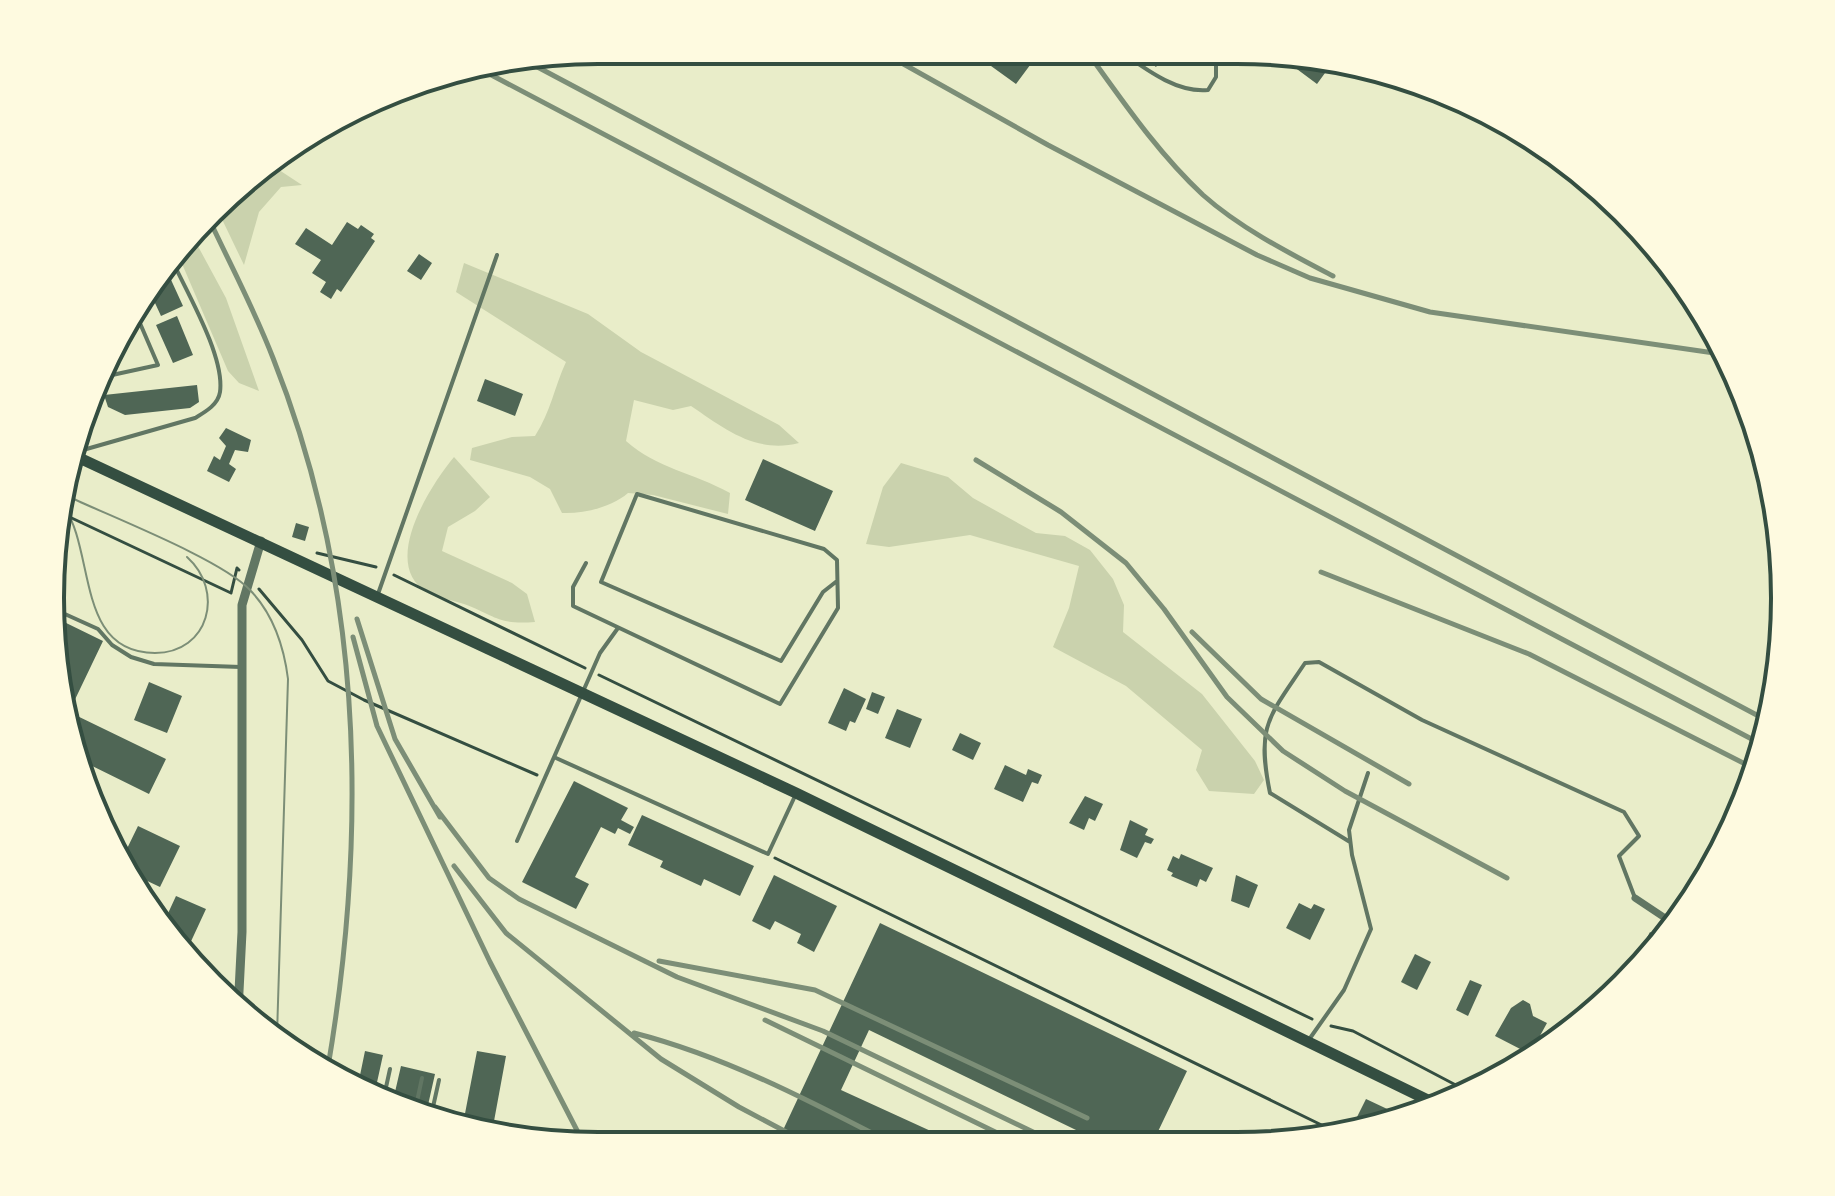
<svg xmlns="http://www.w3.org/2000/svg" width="1835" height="1196" viewBox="0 0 1835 1196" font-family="Lato,sans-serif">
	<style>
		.green { fill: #cad2ad }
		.building { fill: #4f6655 }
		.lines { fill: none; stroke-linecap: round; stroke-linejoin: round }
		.path { stroke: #344e41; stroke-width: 3 }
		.service { stroke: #617663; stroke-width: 4 }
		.minor { stroke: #617663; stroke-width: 7 }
		.tertiary { stroke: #617663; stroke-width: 9 }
		.primary { stroke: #344e41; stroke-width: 11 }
		.tram { stroke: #7c8e77; stroke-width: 2 }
		.rail { stroke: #7c8e77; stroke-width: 5 }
		.rim { fill: none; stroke: #344e41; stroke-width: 4 }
	</style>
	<rect width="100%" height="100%" fill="#e9edc9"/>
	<path class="green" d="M270 164 302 185 281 187 259 212 244 265 219 213Z
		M193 237 226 298 259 391 239 383 228 371 177 252Z
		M464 263 588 314 641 352 779 425 799 443C756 454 725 429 691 406L673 410 634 400 626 441C658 469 692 472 730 493L728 514 653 495 628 493C612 507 584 514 562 513L550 489 530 477 470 460 472 448 512 437 535 436C551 411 554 388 566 362L456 292Z
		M454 457 490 497 475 511 448 527 442 551 512 583 527 594 535 622C498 625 496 616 464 604 453 600 439 599 428 593 379 565 430 486 454 457Z
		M901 463 948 477 973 498 1036 533 1065 536 1090 550 1113 579 1124 605 1123 632 1202 694 1255 761 1264 780 1254 794 1209 791 1196 770 1202 750 1126 686 1053 647 1069 608 1079 566 970 535 889 547 866 544 883 487Z"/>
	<path class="building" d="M973 53H1039L1016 84Z
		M1139 54H1166L1156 67Z
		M1278 55H1309L1333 62 1317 84Z
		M347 222 358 229 361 225 374 234 371 238 375 241 341 292 337 289 331 299 320 292 326 282 312 273 321 260 295 244 306 228 332 245Z
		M419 254 432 263 421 280 407 271Z
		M167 271 183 306 161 316 149 290 157 275Z
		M177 316 193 355 173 363 156 325Z
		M485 379 523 394 515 416 477 401Z
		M197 385 199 402 190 408 125 415 108 407 104 395Z
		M226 428 251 440 248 452 235 450 229 464 236 469 229 482 207 471 214 456 220 460 226 446 219 438Z
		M763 459 833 491 815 531 745 500Z
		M296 523 309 527 305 541 292 537Z
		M58 619 103 641 69 712 166 759 149 794 76 758 69 739Z
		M149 682 182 696 167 733 134 720Z
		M844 688 866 699 855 723 850 721 846 731 828 723Z
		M872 692 885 697 878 714 866 709Z
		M897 709 922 719 910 748 885 738Z
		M960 733 981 743 973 760 952 750Z
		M1005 765 1026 775 1028 769 1042 775 1038 784 1032 782 1023 802 994 789Z
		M574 781 628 808 621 820 634 827 630 834 618 828 615 834 601 827 575 877 589 884 576 909 522 882Z
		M1085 796 1103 804 1095 821 1089 818 1084 830 1069 823Z
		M642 815 754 866 740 896 704 879 701 886 660 867 663 861 628 845Z
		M1130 820 1148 829 1145 835 1154 839 1151 844 1145 842 1137 858 1120 850Z
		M138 826 180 846 160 887 122 869 120 863Z
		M1181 854 1213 868 1206 882 1200 879 1197 887 1171 876 1173 873 1167 870 1173 856 1179 859Z
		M1712 861 1716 863 1703 884 1702 883Z
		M774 875 837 906 814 952 797 943 801 934 775 921 770 930 752 921Z
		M1236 875 1258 885 1249 908 1231 901Z
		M176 896 206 909 187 950 164 922Z
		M1299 903 1311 909 1314 904 1325 909 1310 940 1286 928Z
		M880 923 1187 1071 1152 1144H1105L869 1030 841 1090 957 1143H777Z
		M1650 932 1664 939 1642 966 1634 962Z
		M1415 954 1431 962 1417 990 1401 982Z
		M1470 980 1482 985 1468 1016 1456 1010Z
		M1523 1000 1530 1004 1533 1016 1547 1023 1530 1054 1495 1036 1511 1008Z
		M365 1051 383 1055 374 1096 358 1085Z
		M477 1051 506 1056 492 1132 463 1124Z
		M401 1066 435 1074 426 1114 392 1105Z
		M1366 1099 1400 1115 1398 1120 1367 1129 1354 1123Z"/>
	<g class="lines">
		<path class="path" d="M61 513 231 593 237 568 239 570
			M317 553 376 567
			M394 575 585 668
			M259 589 302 640 328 681 364 700 537 775
			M599 675 1312 1019
			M775 858 1340 1134
			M1331 1026 1353 1031 1471 1093"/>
		<path class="service" d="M1124 54C1148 71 1178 93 1208 90L1216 77V54
			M103 377 158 365 136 314
			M95 399 99 385
			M76 440 92 398
			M76 452 195 418C205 412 218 405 220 392 225 356 186 291 171 258
			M586 563 573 587V606L780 704 838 608 837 560 824 549 637 494 601 582 781 661 823 592 837 581
			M378 594 497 255
			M56 610 98 629 112 645 131 657 154 664 241 667
			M556 758 768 854 795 796
			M517 841 600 653 618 628
			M1350 842 1270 793C1256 725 1269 717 1305 663L1319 662 1422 720 1624 812 1639 836 1619 856 1635 898
			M1308 1041 1344 990 1371 929 1352 855 1349 830 1368 773
			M383 1101 390 1069
			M415 1111 422 1078
			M431 1116 439 1080"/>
		<path class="minor" d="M1635 898 1674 924
			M1412 1115 1420 1096"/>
		<path class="tertiary" d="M238 1011 242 932V605L261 541"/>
		<path class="primary" d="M73 455 796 793 1438 1105"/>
		<path class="tram" d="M65 495C109 516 221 559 250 590 274 615 284 647 288 679L277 1035
			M63 505C96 551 75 653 155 653 209 653 225 591 187 557"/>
		<path class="rail" d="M882 52 1048 145 1257 255 1310 278 1430 312 1728 355
			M1088 53C1124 103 1158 153 1203 195 1240 228 1289 253 1333 276
			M528 62 1768 721
			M480 69 1763 745
			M210 221C231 266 255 311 273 358 363 584 368 830 328 1067
			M976 460 1061 512 1126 563 1164 609 1227 697 1283 751 1345 791 1507 878
			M1321 572 1529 654 1757 770
			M357 619 395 739 440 817
			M1192 632 1261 699 1409 784
			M353 637 377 726 490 962 583 1142
			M435 807 489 878 519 899 677 977 823 1031 1058 1144
			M454 866 506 933 661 1059 739 1107 807 1143
			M659 961 815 990 1087 1118
			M765 1020 1020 1144
			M634 1033C724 1056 808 1100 891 1143"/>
	</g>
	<path d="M0 0H1835V1196H0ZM598 64H1237A534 534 0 0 1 1771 598V598A534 534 0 0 1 1237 1132H598A534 534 0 0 1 64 598V598A534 534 0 0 1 598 64Z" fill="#fefae0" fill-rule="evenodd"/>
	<path class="rim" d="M598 64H1237A534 534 0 0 1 1771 598V598A534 534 0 0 1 1237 1132H598A534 534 0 0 1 64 598V598A534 534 0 0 1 598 64Z"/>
</svg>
